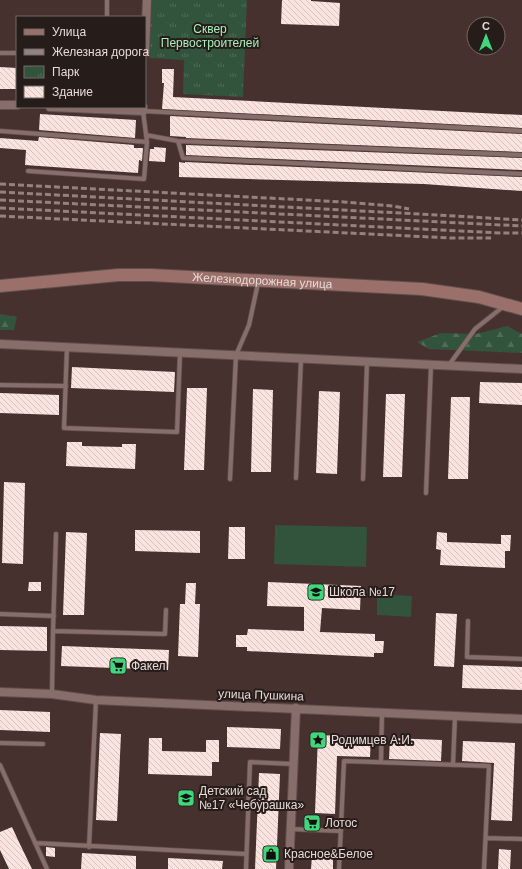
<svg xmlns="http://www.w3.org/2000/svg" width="522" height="869" viewBox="0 0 522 869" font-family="Helvetica,sans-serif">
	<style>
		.forest { fill: url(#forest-firs) }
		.park { fill: url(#park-tufts) }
		.pitch { fill: #32533c }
		.building { fill: url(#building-back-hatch) }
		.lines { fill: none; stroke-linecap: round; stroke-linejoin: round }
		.service-casing { stroke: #604f4c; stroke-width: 5.5 }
		.minor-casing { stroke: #604f4c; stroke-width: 10 }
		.secondary-casing { stroke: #604f4c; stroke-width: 14 }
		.service { stroke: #876e6a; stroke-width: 4 }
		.minor { stroke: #876e6a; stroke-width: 8 }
		.secondary { stroke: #9b706a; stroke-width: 12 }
		.rail { stroke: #94827f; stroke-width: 3; stroke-dasharray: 6 3; stroke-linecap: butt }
		.labels { text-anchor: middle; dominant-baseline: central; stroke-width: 4; stroke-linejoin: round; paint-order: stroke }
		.park-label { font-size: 12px; fill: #a8eebb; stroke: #261c1a }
		.street-label { font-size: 12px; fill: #e7d9d6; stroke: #261c1a }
		.poi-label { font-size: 12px; fill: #e7d9d6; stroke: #261c1a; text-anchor: start }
	</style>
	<defs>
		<pattern id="forest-firs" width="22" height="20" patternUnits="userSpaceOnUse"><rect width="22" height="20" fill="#32533c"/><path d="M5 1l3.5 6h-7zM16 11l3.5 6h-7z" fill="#506b57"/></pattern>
		<pattern id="park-tufts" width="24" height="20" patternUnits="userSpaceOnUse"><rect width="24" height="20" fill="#32533c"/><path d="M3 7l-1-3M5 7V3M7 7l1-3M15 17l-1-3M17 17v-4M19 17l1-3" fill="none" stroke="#506b57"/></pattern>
		<pattern id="building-back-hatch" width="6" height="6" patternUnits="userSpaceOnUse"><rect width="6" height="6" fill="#fbe4e0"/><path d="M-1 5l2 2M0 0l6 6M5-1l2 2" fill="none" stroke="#d7c3c0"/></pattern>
	</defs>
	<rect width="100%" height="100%" fill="#47312e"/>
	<path class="forest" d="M0 314 17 317 14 330H0Z
		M507 326 522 334V353L429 349 417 342 441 333 476 334Z"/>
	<path class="park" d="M152 0H247L243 97 183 94 184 60 149 58Z"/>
	<path class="pitch" d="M275 525 367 527 366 567 274 564Z
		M377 594 412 596 411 617 377 615Z"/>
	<path class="building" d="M282 0H311V1L340 3 339 26 281 24Z
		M0 67 17 68V89H0Z
		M162 69H174L173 97 522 115V128L162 109 164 83H162Z
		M40 114 136 120 135 138 39 130Z
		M170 116 522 134V152L186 138V137L170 136Z
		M39 137 134 145V148H143L142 161 139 160 138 173 25 165 26 150 0 148V138L38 141Z
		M186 145 522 158V170L186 155Z
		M154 147 166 148 165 162 149 161 150 149H154Z
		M179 162 185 163V162L522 177V191L424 184 179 177Z
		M72 367 175 372 174 392 71 388Z
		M480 382 522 383V405L479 403Z
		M187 388H207L204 470H184Z
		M253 389 273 390 271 472H251Z
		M319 391 340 392 337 474 316 473Z
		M0 393 59 395V415L0 413Z
		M386 394H405L402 477H383Z
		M451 397H470L468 479H448Z
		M67 442H82V446L122 447V444H136L135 469 66 466Z
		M4 482 25 483 23 564 2 563Z
		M229 527H245V559H228Z
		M135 530 200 531V553L135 551Z
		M66 532 87 533 84 615H63Z
		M437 532 447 533V542L501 544V535H511L510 551H505V568L440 565 441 550 436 549Z
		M29 582H41V591H28Z
		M268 582 361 586 360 610 322 608 320 632 375 634V641H384L383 653H374V657L247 651V647H236V635H247L248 629 304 631V607L267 606Z
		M186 583H196L195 604H200L198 657 178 656 180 604H185Z
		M436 613 457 614 454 667 434 666Z
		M0 626 47 627V651L0 650Z
		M62 646 169 650 168 670 61 666Z
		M463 665 522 667V690L462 688Z
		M0 710 50 712V732L0 730Z
		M227 727 281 729 280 749 227 747Z
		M100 733 121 734 117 821 96 820Z
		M318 735 371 737 370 757 337 756 335 814 315 813Z
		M149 738H162V751L206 752V740H219V762H212V776L148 774Z
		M390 738 442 740 441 761 389 759Z
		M463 741 515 743 512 821 491 820 494 763 462 761Z
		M259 773 280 774 276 869H255Z
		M12 827 18 840 32 869H9L0 850V832Z
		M46 847 55 848V857L46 856Z
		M499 849 511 850 510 869H498Z
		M82 853 136 856V869H81Z
		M312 855 333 856V869H311Z
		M168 858 223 861 222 869H168Z"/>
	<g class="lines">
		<g class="service-casing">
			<path id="service" d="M107 17V0
				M0 53H17
				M0 131 147 142 143 111 522 131
				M146 135 178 141 522 155
				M178 141 183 158 522 174
				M28 171 144 179 147 142
				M67 347 64 428 177 432 180 353
				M449 365 475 329 504 306
				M0 385 66 386
				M296 478 301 359
				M230 479 236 355 249 325 258 283
				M363 479 367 362
				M426 493 431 365
				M0 614 54 616
				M468 621 467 657 522 659
				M53 631 56 534
				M52 694 53 631 165 634 166 610
				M0 743 43 744
				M381 762 382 713
				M0 765 47 869
				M453 765 455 716
				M290 829 341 831
				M486 838 522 839
				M35 843 246 854
				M89 847 96 700
				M246 869 250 762 293 764
				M339 869 344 761 489 766 484 869"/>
		</g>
		<g class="minor-casing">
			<path id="minor" d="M145 51 147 0
				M0 105H17
				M50 107 143 111V107
				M0 344 522 369
				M0 692 52 694 96 700 522 719
				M289 869 296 708"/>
		</g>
		<g class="secondary-casing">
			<g id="secondary">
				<path id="s1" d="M0 286 118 275H151L422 289 479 297 522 309"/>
			</g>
		</g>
		<use href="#service" class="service"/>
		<use href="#minor" class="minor"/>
		<use href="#secondary" class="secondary"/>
		<path class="rail" d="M0 184 344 202 393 206 409 209
			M0 192 438 215 522 220
			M0 200 522 226
			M0 208 501 233H522
			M0 216 451 238H491"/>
	</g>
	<defs>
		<g id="school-square" transform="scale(0.9)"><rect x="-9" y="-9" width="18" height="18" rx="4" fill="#40d77c" stroke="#261c1a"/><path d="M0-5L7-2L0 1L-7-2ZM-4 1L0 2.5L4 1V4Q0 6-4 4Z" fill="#111"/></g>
		<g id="supermarket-square" transform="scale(0.9)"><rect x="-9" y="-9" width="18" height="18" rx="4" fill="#40d77c" stroke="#261c1a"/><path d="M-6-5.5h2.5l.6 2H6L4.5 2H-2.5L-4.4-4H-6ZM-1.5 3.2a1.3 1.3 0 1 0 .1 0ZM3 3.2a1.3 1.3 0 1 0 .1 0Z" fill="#111"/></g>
		<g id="sight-square" transform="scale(0.9)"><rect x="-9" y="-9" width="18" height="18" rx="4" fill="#40d77c" stroke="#261c1a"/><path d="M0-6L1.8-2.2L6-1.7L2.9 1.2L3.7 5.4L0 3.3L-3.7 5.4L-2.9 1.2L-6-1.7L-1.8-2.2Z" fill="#111"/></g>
		<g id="shop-square" transform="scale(0.9)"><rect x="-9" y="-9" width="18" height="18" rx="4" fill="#40d77c" stroke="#261c1a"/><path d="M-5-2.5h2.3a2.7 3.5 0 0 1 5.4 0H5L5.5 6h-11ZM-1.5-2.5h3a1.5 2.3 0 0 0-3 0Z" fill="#111"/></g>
	</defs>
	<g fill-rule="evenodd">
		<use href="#school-square" x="316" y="592"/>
		<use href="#supermarket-square" x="118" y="666"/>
		<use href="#sight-square" x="318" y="740"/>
		<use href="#school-square" x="186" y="798"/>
		<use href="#supermarket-square" x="312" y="823"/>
		<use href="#shop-square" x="271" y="854"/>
	</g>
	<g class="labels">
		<g class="park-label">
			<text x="210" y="29">Сквер<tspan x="210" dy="14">Первостроителей</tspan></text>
		</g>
		<g class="street-label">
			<text stroke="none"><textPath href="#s1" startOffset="263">Железнодорожная улица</textPath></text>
			<text transform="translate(261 695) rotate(2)">улица Пушкина</text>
		</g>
		<g class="poi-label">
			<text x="329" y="592">Школа №17</text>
			<text x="131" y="666">Факел</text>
			<text x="331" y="740">Родимцев А.И.</text>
			<text x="199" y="791">Детский сад<tspan x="199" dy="14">№17 «Чебурашка»</tspan></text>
			<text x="325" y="823">Лотос</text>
			<text x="284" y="854">Красное&amp;Белое</text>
		</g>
	</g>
	<rect x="16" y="16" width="130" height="92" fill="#261c1a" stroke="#736865"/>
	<rect x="24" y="29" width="20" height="6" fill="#9b706a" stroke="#736865"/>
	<text x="52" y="36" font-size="12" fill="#e7d9d6">Улица</text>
	<rect x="24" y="49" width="20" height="6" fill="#94827f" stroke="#736865"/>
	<text x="52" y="56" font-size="12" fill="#e7d9d6">Железная дорога</text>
	<rect x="24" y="66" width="20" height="12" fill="url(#park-tufts)" stroke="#736865"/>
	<text x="52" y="76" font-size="12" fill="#e7d9d6">Парк</text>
	<rect x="24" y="86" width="20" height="12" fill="url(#building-back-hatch)" stroke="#736865"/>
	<text x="52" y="96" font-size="12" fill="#e7d9d6">Здание</text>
	<g transform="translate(486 36)"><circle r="19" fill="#261c1a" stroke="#736865"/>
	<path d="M0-3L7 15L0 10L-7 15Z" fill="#40d77c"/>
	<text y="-6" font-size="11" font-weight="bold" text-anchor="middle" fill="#e7d9d6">С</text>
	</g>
</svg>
